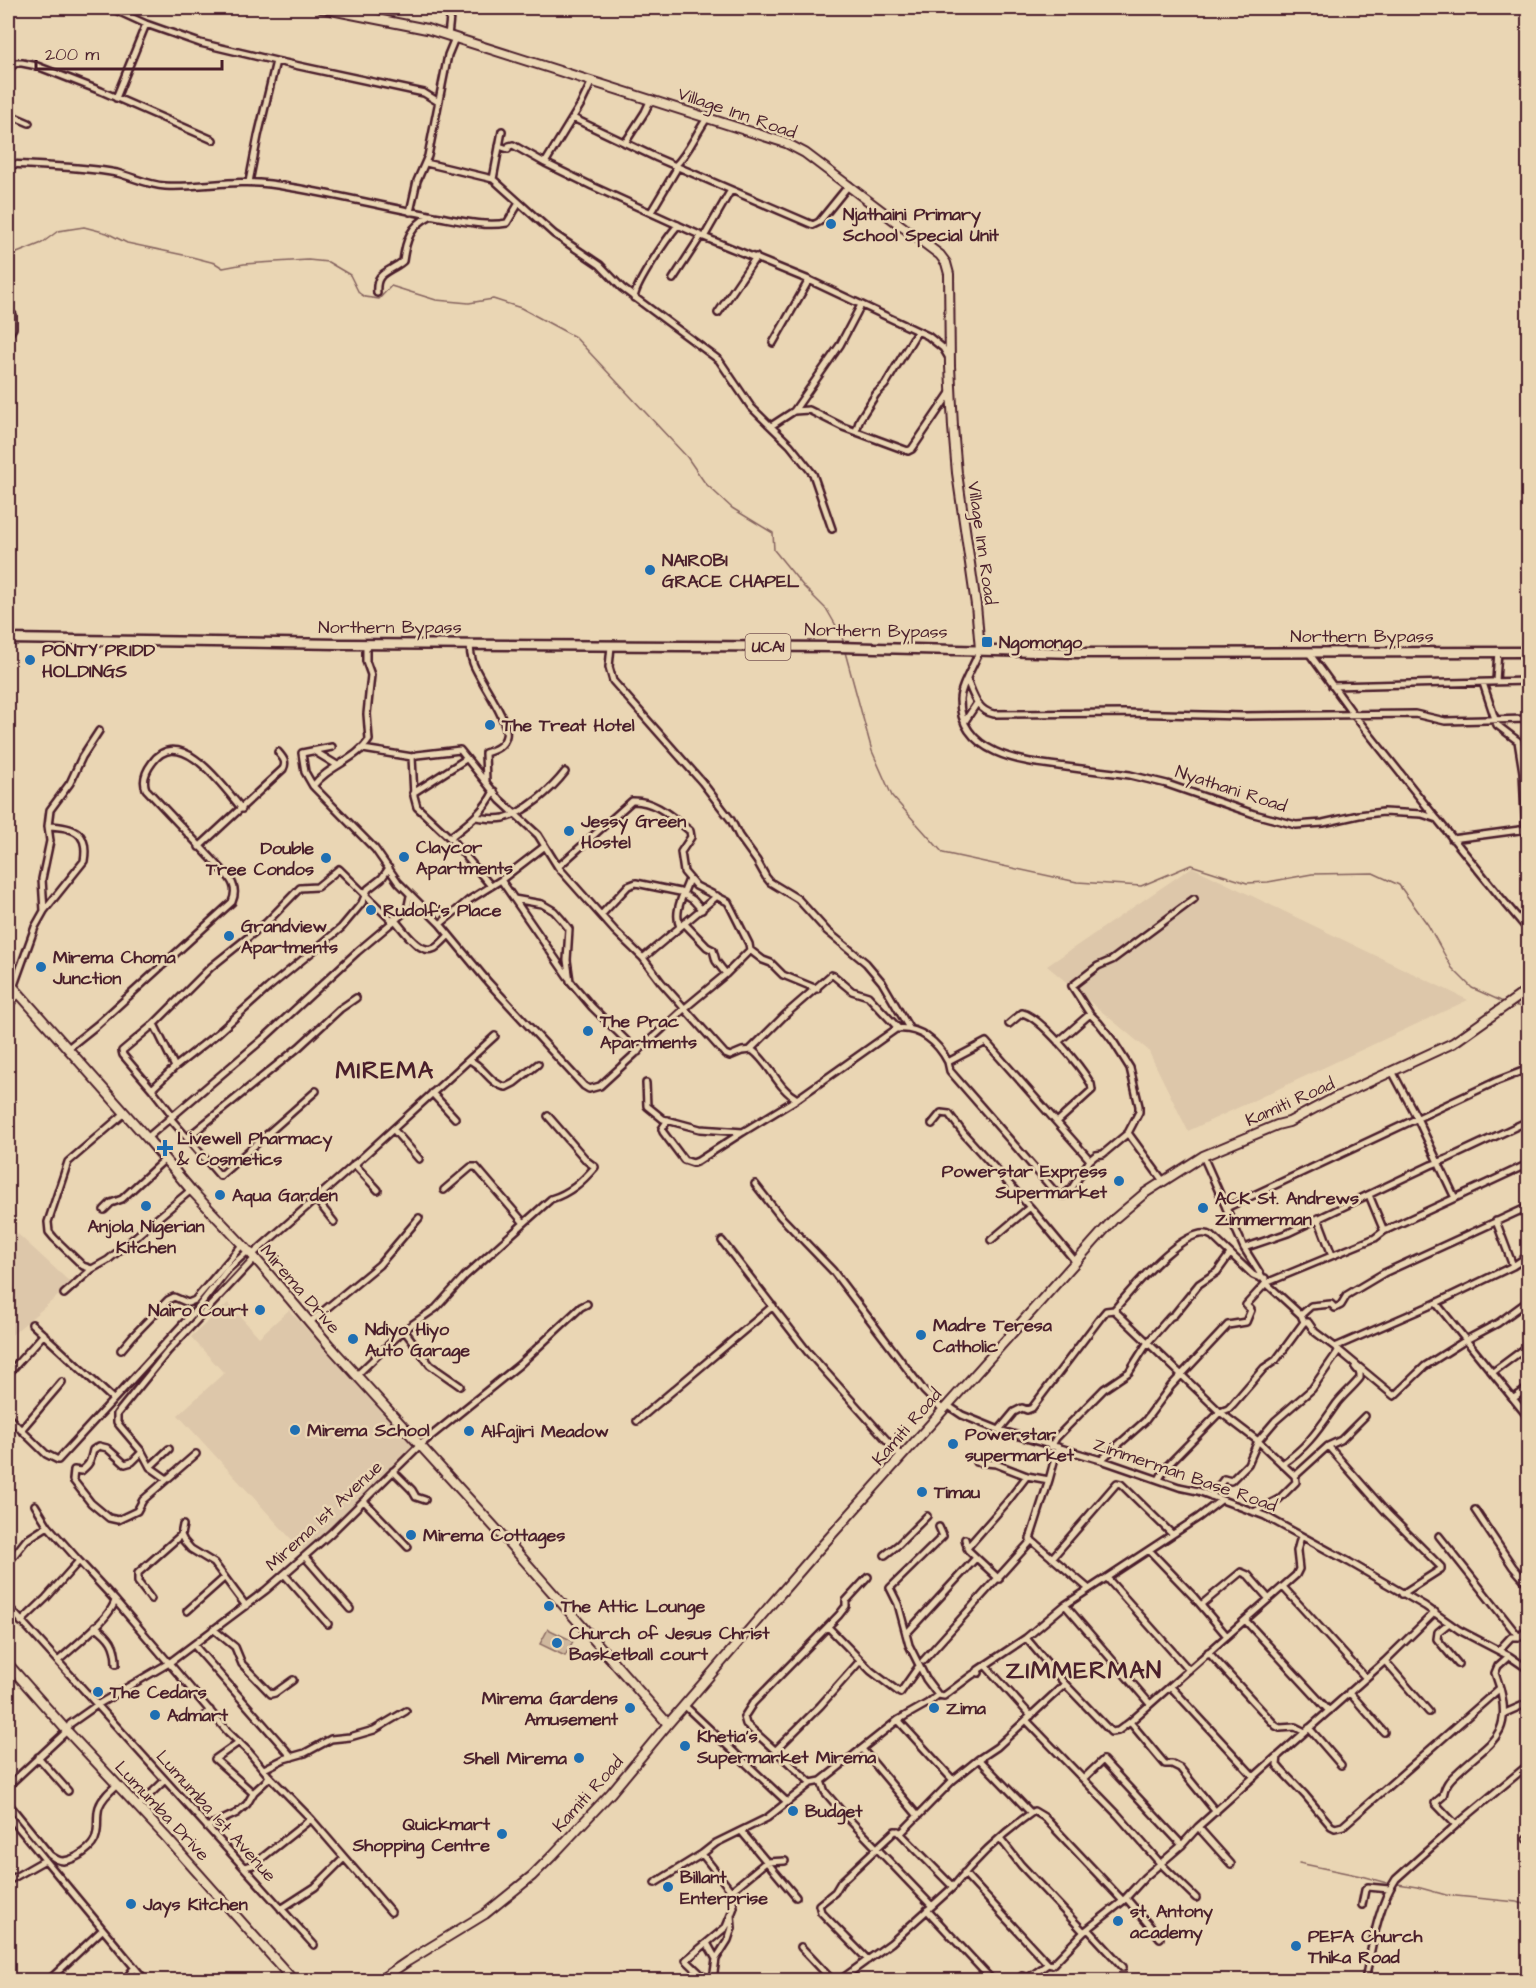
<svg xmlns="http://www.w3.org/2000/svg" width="1536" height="1988" viewBox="0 0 1536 1988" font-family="'Architects Daughter',sans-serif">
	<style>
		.built { fill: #ddc7aa }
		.pitch { fill: #cfb89e; stroke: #8c6c64; stroke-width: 1.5 }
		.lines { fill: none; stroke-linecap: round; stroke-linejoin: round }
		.stream { stroke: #85635e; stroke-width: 1.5 }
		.street-casing { stroke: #4a1f2b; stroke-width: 10 }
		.secondary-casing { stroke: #4a1f2b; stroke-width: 12 }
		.primary-casing { stroke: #4a1f2b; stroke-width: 13 }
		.street { stroke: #ead6b4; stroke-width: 5 }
		.secondary { stroke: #ead6b4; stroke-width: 8 }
		.primary { stroke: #ead6b4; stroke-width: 8 }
		.poi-dot { fill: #1f6fb2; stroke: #ead6b4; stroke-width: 2 }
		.labels { text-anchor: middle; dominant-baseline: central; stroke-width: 5; stroke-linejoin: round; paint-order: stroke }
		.shield { fill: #ead6b4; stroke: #7a5654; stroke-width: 1.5 }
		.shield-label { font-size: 16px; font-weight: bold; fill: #4a1f2b }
		.street-label { font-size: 18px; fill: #4a1f2b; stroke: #ead6b4 }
		.poi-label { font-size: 18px; font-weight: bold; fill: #4a1f2b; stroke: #ead6b4; text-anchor: start }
		.district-label { font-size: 24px; font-weight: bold; letter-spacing: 1.5px; fill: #4a1f2b; stroke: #ead6b4 }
	</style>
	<rect width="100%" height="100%" fill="#ead6b4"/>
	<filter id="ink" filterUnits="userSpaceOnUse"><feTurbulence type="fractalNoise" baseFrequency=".0167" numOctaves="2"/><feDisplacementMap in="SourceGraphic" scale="12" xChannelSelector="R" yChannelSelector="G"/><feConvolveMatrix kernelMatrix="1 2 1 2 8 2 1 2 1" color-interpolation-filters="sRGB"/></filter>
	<g filter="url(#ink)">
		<path class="built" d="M1192 867 1468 1000 1188 1131 1148 1050 1047 966Z
			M8 1225 72 1284 8 1338Z
			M228 1303 259 1337 289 1310 412 1445 363 1497 304 1553 178 1415 224 1373 191 1337Z"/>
		<path class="pitch" d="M548 1629 573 1641 565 1656 540 1644Z"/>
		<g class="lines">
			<path class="stream" d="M8 251 17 253 42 243 58 231 84 227 107 233 127 243 188 256 215 263 223 268 244 264 308 260 328 262 350 275 359 293 365 297 379 299 391 286 436 300 469 303 493 299 521 308 575 337 687 457 705 483 732 508 773 533 774 550 804 587 827 610 842 636 843 641
				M845 652 872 751 892 796 943 853 1077 882 1141 886 1191 865 1247 883 1268 882 1312 874 1373 873 1399 885 1428 925 1452 968 1472 988 1501 1001
				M1514 1005 1528 1009
				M1299 1863 1361 1876 1387 1883
				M1398 1884 1417 1887 1446 1895 1517 1902 1528 1905"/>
			<g class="street-casing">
				<path id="street" d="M111 8 146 24 200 43 276 61 424 93 437 101
					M448 36 451 8
					M8 69 16 63H22L37 66 101 91 213 140
					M116 98 146 24
					M8 114 29 123
					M573 118 657 158 813 225 819 222 849 185
					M625 143 645 112 651 99
					M499 146 508 149 509 146 513 145 545 163 592 186 704 237 809 280 928 336 943 348 949 358
					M426 163 493 179 554 234 600 265 622 288 719 360 751 407 790 445 813 474 832 529
					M545 163 581 104 592 81
					M8 164C43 166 81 166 117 173 133 177 148 185 165 186 200 188 235 179 270 184 327 192 383 207 440 217 461 221 486 227 507 223L519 203
					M493 179 502 131
					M249 182 258 136 276 61
					M410 212 417 181 428 156 448 55 455 38
					M651 212 676 170 675 166C689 152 696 133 708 117
					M704 237 731 190
					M673 279 701 236
					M377 293C375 271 389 273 403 261 406 240 410 226 430 216
					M634 298C636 283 667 238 678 225
					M718 313 756 257
					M8 336 13 328V315
					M773 343 809 280
					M794 411 840 345 861 305
					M771 426 794 411 809 410 843 427 908 451 912 449 950 393
					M856 431 860 419 876 394 885 385 917 332
					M366 644V661L371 675 367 714 369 740C356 760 328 766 313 786L375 849 398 882 440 924 488 982 584 1086 589 1089 600 1086 685 1008 726 974 750 950
					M470 644C470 651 471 657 473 663 479 680 510 721 506 736 504 746 495 750 485 753L486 782
					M611 646 609 667 613 681 702 782 731 820 739 836 757 861 766 877 770 882 798 899 827 931 866 963 882 982 909 1028
					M980 649C975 664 960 686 960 700 960 756 1025 762 1066 767 1087 770 1109 772 1130 775L1167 784 1254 814 1296 825 1323 823 1359 815 1383 812 1422 814 1437 819 1501 898 1528 930
					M1309 653 1354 715 1436 818
					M967 680C973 694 977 711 994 714L1125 713 1242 716 1415 714 1445 721 1528 719
					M1496 681 1498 651
					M1483 683 1497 725 1518 741 1523 772 1528 883
					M1332 686 1528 681
					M965 721 977 703
					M363 749 412 757 417 755 460 750 500 800 538 835 558 867 615 931 643 958 661 982 725 1054 730 1056 742 1051 752 1050C770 1063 777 1088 797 1099L896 1029C919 1026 938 1042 948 1062L986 1042 1090 1160 1096 1155 1103 1154 1128 1133 1163 1181
					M314 751 337 765
					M412 757 414 796 417 807 451 839
					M313 786 305 772 302 753 332 747
					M413 793 466 759
					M475 817C485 818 494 820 504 818 525 813 552 789 565 772
					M1452 839 1527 829
					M199 847 283 769C287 762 283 758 278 752
					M558 867 632 801C655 800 673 818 690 831L691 837 681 852 684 872 696 886 728 902 749 944 750 950 763 960 771 963 783 975 817 989
					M501 880 568 977
					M491 886 451 839 453 835C470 822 485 810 494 791
					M514 899 542 904 554 911 562 920 569 929 567 960 570 981 592 1007 638 1052
					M44 911 84 861C89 832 74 827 48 826
					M602 914 628 886 636 883 680 892 693 900 702 910
					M394 919C403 929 420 956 435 948 440 945 445 939 449 935
					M1521 922 1528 912
					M684 923 707 947 713 950 716 961 726 974
					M440 924 469 900 501 880 545 846
					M680 927C673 911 684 894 689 879
					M643 958 717 896
					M13 988 35 927 44 911 42 879 50 841 48 826 50 810 70 783 82 757 99 731
					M154 1024 175 1067
					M1009 1024 1022 1013C1041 1017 1081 1067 1091 1084L1092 1090 1057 1122
					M1058 1042 1090 1014
					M67 1049 97 1025 232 902C237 891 234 883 227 875L146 789C142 780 146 771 152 763 180 723 225 789 242 809
					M750 1050 786 1014 831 975 834 976 852 991 868 996 899 1029
					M469 1060C484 1066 489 1084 506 1087L514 1083 538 1064
					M948 1062 950 1071 1057 1194 1063 1196 1072 1188 1090 1160
					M646 1083 647 1106 663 1119 700 1129 743 1132 797 1099
					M152 1089 123 1055 122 1051 154 1024 211 967 266 923 300 888 317 887 339 869 392 921
					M432 1093 455 1118
					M125 1113 68 1162 48 1222 49 1232 54 1238 83 1266 92 1269 108 1260 191 1190
					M173 1116 152 1089 175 1067 218 1033 268 988 341 928 362 903 368 889 382 878 389 868
					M170 1118 220 1176 316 1091
					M668 1120 662 1129 663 1132 684 1160 693 1163 698 1161 743 1132
					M932 1124 941 1113 949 1114 964 1134 1030 1207 1075 1261
					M393 1129 419 1159
					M1128 1133 1139 1112V1106L1130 1068 1113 1041 1099 1023 1090 1014 1072 986 1098 966 1112 960 1194 899
					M147 1138 263 1039 357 952 407 910 410 896
					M187 1138 299 1047 340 1009 356 998
					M1203 1156 1244 1248 1266 1283 1301 1315 1304 1322H1308L1315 1332 1339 1350 1312 1389 1275 1421 1258 1441 1248 1464 1231 1481 1224 1479 1211 1496
					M354 1164 378 1190
					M755 1184 780 1216 833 1271 924 1391 942 1409
					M444 1190 471 1167H476L524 1223
					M1369 1195 1384 1231
					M315 1198 334 1222
					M1455 1198 1528 1164
					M1226 1208 1497 1081 1528 1069
					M104 1210 111 1203 122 1199 164 1160
					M1318 1218 1332 1255
					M1496 1221 1513 1266
					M991 1240 1030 1207
					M722 1241 807 1351 901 1456
					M1244 1248 1288 1233 1431 1165 1447 1159 1528 1121
					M252 1255 344 1174 495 1036
					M1528 1256 1513 1266 1436 1303 1335 1347 1394 1396 1425 1366 1466 1340 1498 1323 1528 1301
					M64 1294 92 1269
					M1436 1303 1528 1417
					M1114 1310C1129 1293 1187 1220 1212 1236L1253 1275 1260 1278H1265
					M1301 1315 1311 1306 1331 1304 1335 1308 1341 1305 1347 1295 1384 1273 1528 1207
					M310 1322 379 1265 419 1218
					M32 1324 113 1399
					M404 1330 430 1365 460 1386
					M121 1350 133 1336 168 1300 174 1297 188 1303 195 1300 242 1245
					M1493 1372 1528 1346
					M8 1374 44 1334
					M357 1375 404 1330 436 1308 465 1276 551 1199C570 1193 582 1182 595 1167L587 1161 548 1116
					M1514 1398 1528 1388
					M947 1405 962 1415 999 1430 1101 1460 1179 1487 1198 1491 1265 1516 1349 1562 1425 1606 1459 1630 1509 1656 1528 1669
					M8 1417 46 1454 58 1460 195 1311 228 1269 248 1251
					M637 1421 773 1306
					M21 1430 62 1382
					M999 1430 1014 1412 1022 1408 1027 1410 1032 1408 1101 1317 1106 1311 1114 1310 1220 1412 1258 1441 1295 1476
					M1328 1446 1341 1440 1365 1416
					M1051 1447 1056 1438 1104 1389 1129 1372 1148 1342 1170 1317 1174 1315 1199 1284 1217 1272 1230 1254
					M142 1452 132 1462 125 1464 107 1448 99 1446 93 1450C90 1461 91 1463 81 1471L74 1470 73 1480 91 1503 109 1518 118 1520 137 1511 143 1500 196 1454
					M1101 1460 1145 1421 1171 1386 1228 1325 1246 1322 1251 1310 1246 1305 1266 1283 1375 1238 1384 1231 1455 1198 1417 1118 1392 1071
					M976 1462 996 1464 1027 1476 1049 1480 1058 1447
					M1282 1464C1308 1447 1320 1427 1337 1403 1344 1394 1353 1387 1360 1378V1373L1355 1367
					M150 1467 169 1449
					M393 1471 412 1490 416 1497 425 1500
					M167 1479 150 1467 142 1452 120 1426 117 1422V1414L168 1351 255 1258
					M1159 1479 1167 1466 1220 1412 1228 1409 1233 1404 1264 1368 1276 1360 1304 1322
					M1049 1480 1030 1539 1089 1589
					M364 1501 408 1547
					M1475 1510 1513 1567 1528 1584
					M1254 1512 1279 1499 1296 1482 1295 1476 1328 1446 1387 1513 1441 1567V1569L1402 1594
					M183 1525 181 1535 184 1541 191 1549 214 1563 246 1606
					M1301 1536 1297 1551 1299 1569 1296 1575 1245 1620 1329 1711
					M1439 1536 1519 1637
					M965 1539 968 1550 999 1579
					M967 1548 1007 1502 1027 1476
					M1149 1550 1194 1597 1227 1636
					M885 1555 898 1545 927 1516
					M305 1557 350 1609
					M1052 1558 1117 1483 1121 1484 1172 1534
					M79 1561 115 1600 228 1732 248 1751 269 1776 311 1819 391 1912
					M8 1563 26 1540 48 1526
					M284 1574 328 1624
					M1107 1578 1189 1670
					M1283 1587 1366 1678
					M151 1599 138 1582V1573L181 1535
					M1065 1605 1150 1704
					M1201 1605 1241 1572 1248 1575 1269 1599
					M8 1606 314 1945
					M187 1611 224 1578
					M1435 1612 1385 1661 1278 1756 1277 1765 1282 1771 1305 1795 1331 1826 1335 1828 1343 1826 1500 1688 1495 1673 1498 1666 1509 1656
					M21 1622 46 1598 79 1561 48 1526 35 1505
					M1449 1623 1438 1632 1437 1639 1458 1664
					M95 1626C110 1637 116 1645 116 1664
					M828 1627 871 1671 900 1693 919 1666
					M213 1629 235 1647 242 1664 271 1694 275 1693 293 1680
					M906 1634 975 1559
					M1026 1638 1065 1684 1111 1732 1118 1731 1130 1722 1245 1620
					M194 1645 292 1757
					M1499 1650 1511 1637H1519L1528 1629
					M1208 1652 1276 1726 1280 1728 1295 1727 1305 1732
					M58 1661C72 1648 112 1617 115 1600
					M923 1661 1032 1540
					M1385 1661 1429 1712
					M985 1665 1031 1716
					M1171 1687 1254 1777
					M1349 1692 1384 1732
					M938 1695 926 1679 909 1645 898 1604 890 1588 943 1536 939 1527
					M684 1705 787 1802
					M1505 1713 1528 1703
					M202 1718 210 1710
					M898 1720 953 1780
					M1026 1720 1118 1815 1160 1863 1196 1898
					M1130 1722 1165 1764H1172L1180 1768 1216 1812
					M1309 1728 1341 1765
					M239 1742 215 1759 253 1793
					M862 1749 918 1816
					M776 1750 820 1706 860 1661
					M38 1757 68 1791
					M979 1759 1031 1813
					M264 1769 284 1759 305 1753 331 1739 350 1737 374 1730 406 1711
					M1083 1779 1103 1760 1182 1845
					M821 1781 825 1792 844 1814 932 1906
					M811 1783 746 1724 744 1717 753 1703 839 1615 846 1606V1601L868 1577
					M8 1786 67 1731 70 1724 97 1705 169 1663 266 1590 331 1533 420 1445 519 1365 581 1307 587 1304
					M8 1803 50 1855C54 1858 58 1861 63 1861 75 1860 94 1848 96 1836 99 1826 96 1817 99 1807 102 1798 110 1791 117 1785
					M137 1807 164 1781
					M8 1815 145 1980
					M1456 1825 1435 1803 1443 1796C1445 1785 1449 1780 1457 1773 1489 1742 1513 1737 1500 1688
					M207 1827 237 1813 247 1804 254 1792 266 1781 269 1776
					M1198 1827 1231 1864
					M741 1831 796 1897
					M1000 1838 1021 1865 1084 1932
					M1526 1839 1528 1837
					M702 1854 731 1891 734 1907 731 1915 732 1928 728 1940 716 1959 713 1979 707 1980 686 1960 726 1927 731 1915
					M244 1867 253 1865 311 1819
					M964 1873 1048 1964
					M8 1881 45 1860
					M655 1883 702 1854 716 1843 767 1818 811 1783 821 1781 898 1720 928 1703 938 1695 944 1696 972 1675 977 1672 979 1673 978 1670 1026 1638 1065 1605 1199 1517 1221 1500
					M953 1887C976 1858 1004 1832 1034 1811L1044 1817 1123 1901
					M731 1891 766 1862 785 1861
					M1126 1898 1160 1938
					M1362 1905 1365 1890 1368 1887 1389 1889
					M281 1909 315 1887 344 1858
					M927 1910 992 1980
					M1088 1929 1123 1967
					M707 1943 716 1959
					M801 1947 832 1980
					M868 1960 821 1912 819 1905 835 1892 841 1882 895 1831 902 1832 953 1780 979 1759 997 1747 1065 1684
					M49 1980 102 1930
					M125 1980 134 1968
					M840 1980 891 1943 953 1887 898 1831
					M1019 1980 1022 1976 1028 1978 1048 1964 1052 1965 1084 1932 1123 1901 1145 1877 1182 1845 1198 1827 1276 1757
					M1365 1980C1372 1947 1377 1907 1396 1879L1456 1825 1528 1765"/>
			</g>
			<g class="secondary-casing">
				<path id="secondary" d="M321 8 427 29 786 143 805 153 940 255 946 263 949 274 950 366 953 427 957 473 976 605 980 649
					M8 981 147 1138 191 1190 255 1258 329 1345 508 1542 668 1724
					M8 1005 17 993
					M8 1664 67 1731 165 1836 293 1980
					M380 1980 408 1961 485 1914 532 1876 551 1857 611 1793 668 1724 819 1549 1113 1220 1145 1193 1203 1156 1277 1125 1289 1122 1332 1099 1453 1043 1528 990"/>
			</g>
			<g class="primary-casing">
				<path id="primary" d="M8 639 339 644 836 647 1075 653 1528 652"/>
			</g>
			<use href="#street" class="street"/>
			<use href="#secondary" class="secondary"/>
			<use href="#primary" class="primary"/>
		</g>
	</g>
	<g class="poi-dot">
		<circle cx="831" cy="224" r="6"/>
		<circle cx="650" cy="570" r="6"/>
		<rect x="981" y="636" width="12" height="12" rx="3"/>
		<circle cx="30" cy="660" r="6"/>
		<circle cx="490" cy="725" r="6"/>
		<circle cx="569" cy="831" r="6"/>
		<circle cx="404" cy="857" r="6"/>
		<circle cx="326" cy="858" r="6"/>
		<circle cx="371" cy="910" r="6"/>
		<circle cx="229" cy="936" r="6"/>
		<circle cx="41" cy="967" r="6"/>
		<circle cx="588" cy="1031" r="6"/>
		<path d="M162 1139h6v6h6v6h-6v6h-6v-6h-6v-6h6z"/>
		<circle cx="1119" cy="1181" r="6"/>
		<circle cx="220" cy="1195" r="6"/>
		<circle cx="146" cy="1206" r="6"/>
		<circle cx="1203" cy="1208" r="6"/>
		<circle cx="260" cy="1310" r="6"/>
		<circle cx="921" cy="1335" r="6"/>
		<circle cx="353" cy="1339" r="6"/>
		<circle cx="295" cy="1430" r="6"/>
		<circle cx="469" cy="1431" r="6"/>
		<circle cx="953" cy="1444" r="6"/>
		<circle cx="922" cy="1492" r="6"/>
		<circle cx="411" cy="1535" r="6"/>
		<circle cx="549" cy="1606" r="6"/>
		<circle cx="557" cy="1643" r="6"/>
		<circle cx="98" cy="1692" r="6"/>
		<circle cx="630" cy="1708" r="6"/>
		<circle cx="934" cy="1708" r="6"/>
		<circle cx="155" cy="1715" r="6"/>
		<circle cx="685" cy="1746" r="6"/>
		<circle cx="579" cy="1758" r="6"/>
		<circle cx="793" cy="1811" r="6"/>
		<circle cx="502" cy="1834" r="6"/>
		<circle cx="668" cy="1887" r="6"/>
		<circle cx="131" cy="1904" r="6"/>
		<circle cx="1118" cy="1921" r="6"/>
		<circle cx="1296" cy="1946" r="6"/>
	</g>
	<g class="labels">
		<rect class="shield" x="745.5" y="634" width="45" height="26" rx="4.5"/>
		<g class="shield-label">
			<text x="768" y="647">UCA1</text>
		</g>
		<g class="street-label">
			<text transform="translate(737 113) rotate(19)">Village Inn Road</text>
			<text transform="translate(982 543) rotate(82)">Village Inn Road</text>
			<text x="390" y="627">Northern Bypass</text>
			<text transform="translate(876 631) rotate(1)">Northern Bypass</text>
			<text x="1362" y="636">Northern Bypass</text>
			<text transform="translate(1231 789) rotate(18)">Nyathani Road</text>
			<text transform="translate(1290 1102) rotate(-24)">Kamiti Road</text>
			<text transform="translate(300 1289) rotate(49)">Mirema Drive</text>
			<text transform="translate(907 1427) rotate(-49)">Kamiti Road</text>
			<text transform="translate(1185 1475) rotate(19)">Zimmerman Base Road</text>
			<text transform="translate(324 1516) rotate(-43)">Mirema 1st Avenue</text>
			<text transform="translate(588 1794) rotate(-48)">Kamiti Road</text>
			<text transform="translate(162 1811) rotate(47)">Lumumba Drive</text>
			<text transform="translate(216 1816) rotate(48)">Lumumba 1st Avenue</text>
		</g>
		<g class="poi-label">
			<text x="843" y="214">Njathaini Primary<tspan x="843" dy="21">School Special Unit</tspan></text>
			<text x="662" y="560">NAIROBI<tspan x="662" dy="21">GRACE CHAPEL</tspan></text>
			<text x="999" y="642">Ngomongo</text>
			<text x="42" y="650">PONTY PRIDD<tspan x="42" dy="21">HOLDINGS</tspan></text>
			<text x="502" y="725">The Treat Hotel</text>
			<text x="581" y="821">Jessy Green<tspan x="581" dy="21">Hostel</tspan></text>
			<text x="416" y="847">Claycor<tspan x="416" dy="21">Apartments</tspan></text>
			<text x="314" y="848" text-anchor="end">Double<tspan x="314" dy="21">Tree Condos</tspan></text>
			<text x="383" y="910">Rudolf's Place</text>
			<text x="241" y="926">Grandview<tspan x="241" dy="21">Apartments</tspan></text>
			<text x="53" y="957">Mirema Choma<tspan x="53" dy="21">Junction</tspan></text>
			<text x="600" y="1021">The Prac<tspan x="600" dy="21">Apartments</tspan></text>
			<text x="177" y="1138">Livewell Pharmacy<tspan x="177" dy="21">&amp; Cosmetics</tspan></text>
			<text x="1107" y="1171" text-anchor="end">Powerstar Express<tspan x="1107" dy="21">Supermarket</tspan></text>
			<text x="232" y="1195">Aqua Garden</text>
			<text x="1215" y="1198">ACK St. Andrews<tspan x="1215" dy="21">Zimmerman</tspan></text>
			<text x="146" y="1226" text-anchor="middle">Anjola Nigerian<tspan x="146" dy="21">Kitchen</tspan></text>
			<text x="248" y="1310" text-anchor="end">Nairo Court</text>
			<text x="933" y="1325">Madre Teresa<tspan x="933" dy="21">Catholic</tspan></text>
			<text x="365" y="1329">Ndiyo Hiyo<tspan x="365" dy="21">Auto Garage</tspan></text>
			<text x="307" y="1430">Mirema School</text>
			<text x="481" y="1431">Alfajiri Meadow</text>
			<text x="965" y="1434">Powerstar<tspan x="965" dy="21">supermarket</tspan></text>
			<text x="934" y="1492">Timau</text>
			<text x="423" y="1535">Mirema Cottages</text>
			<text x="561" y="1606">The Attic Lounge</text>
			<text x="569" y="1633">Church of Jesus Christ<tspan x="569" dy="21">Basketball court</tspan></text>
			<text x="110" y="1692">The Cedars</text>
			<text x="618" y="1698" text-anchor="end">Mirema Gardens<tspan x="618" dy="21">Amusement</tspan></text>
			<text x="946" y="1708">Zima</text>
			<text x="167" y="1715">Admart</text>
			<text x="697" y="1736">Khetia's<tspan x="697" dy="21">Supermarket Mirema</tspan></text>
			<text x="567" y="1758" text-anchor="end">Shell Mirema</text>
			<text x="805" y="1811">Budget</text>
			<text x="490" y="1824" text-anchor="end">Quickmart<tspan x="490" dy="21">Shopping Centre</tspan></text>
			<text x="680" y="1877">Billant<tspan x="680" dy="21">Enterprise</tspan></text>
			<text x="143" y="1904">Jays Kitchen</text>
			<text x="1130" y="1911">st. Antony<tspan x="1130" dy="21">academy</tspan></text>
			<text x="1308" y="1936">PEFA Church<tspan x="1308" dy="21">Thika Road</tspan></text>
		</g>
		<g class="district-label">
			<text x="385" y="1071">MIREMA</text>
			<text x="1084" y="1671">ZIMMERMAN</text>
		</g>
	</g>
	<rect width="1536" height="1988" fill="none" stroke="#ead6b4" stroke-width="30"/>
	<rect x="15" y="15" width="1506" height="1958" fill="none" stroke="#4a1f2b" stroke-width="2" filter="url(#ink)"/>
	<path d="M36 60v9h186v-9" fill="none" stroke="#4a1f2b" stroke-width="3"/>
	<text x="45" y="60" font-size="18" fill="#4a1f2b" stroke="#ead6b4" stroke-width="4.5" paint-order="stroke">200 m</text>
</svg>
